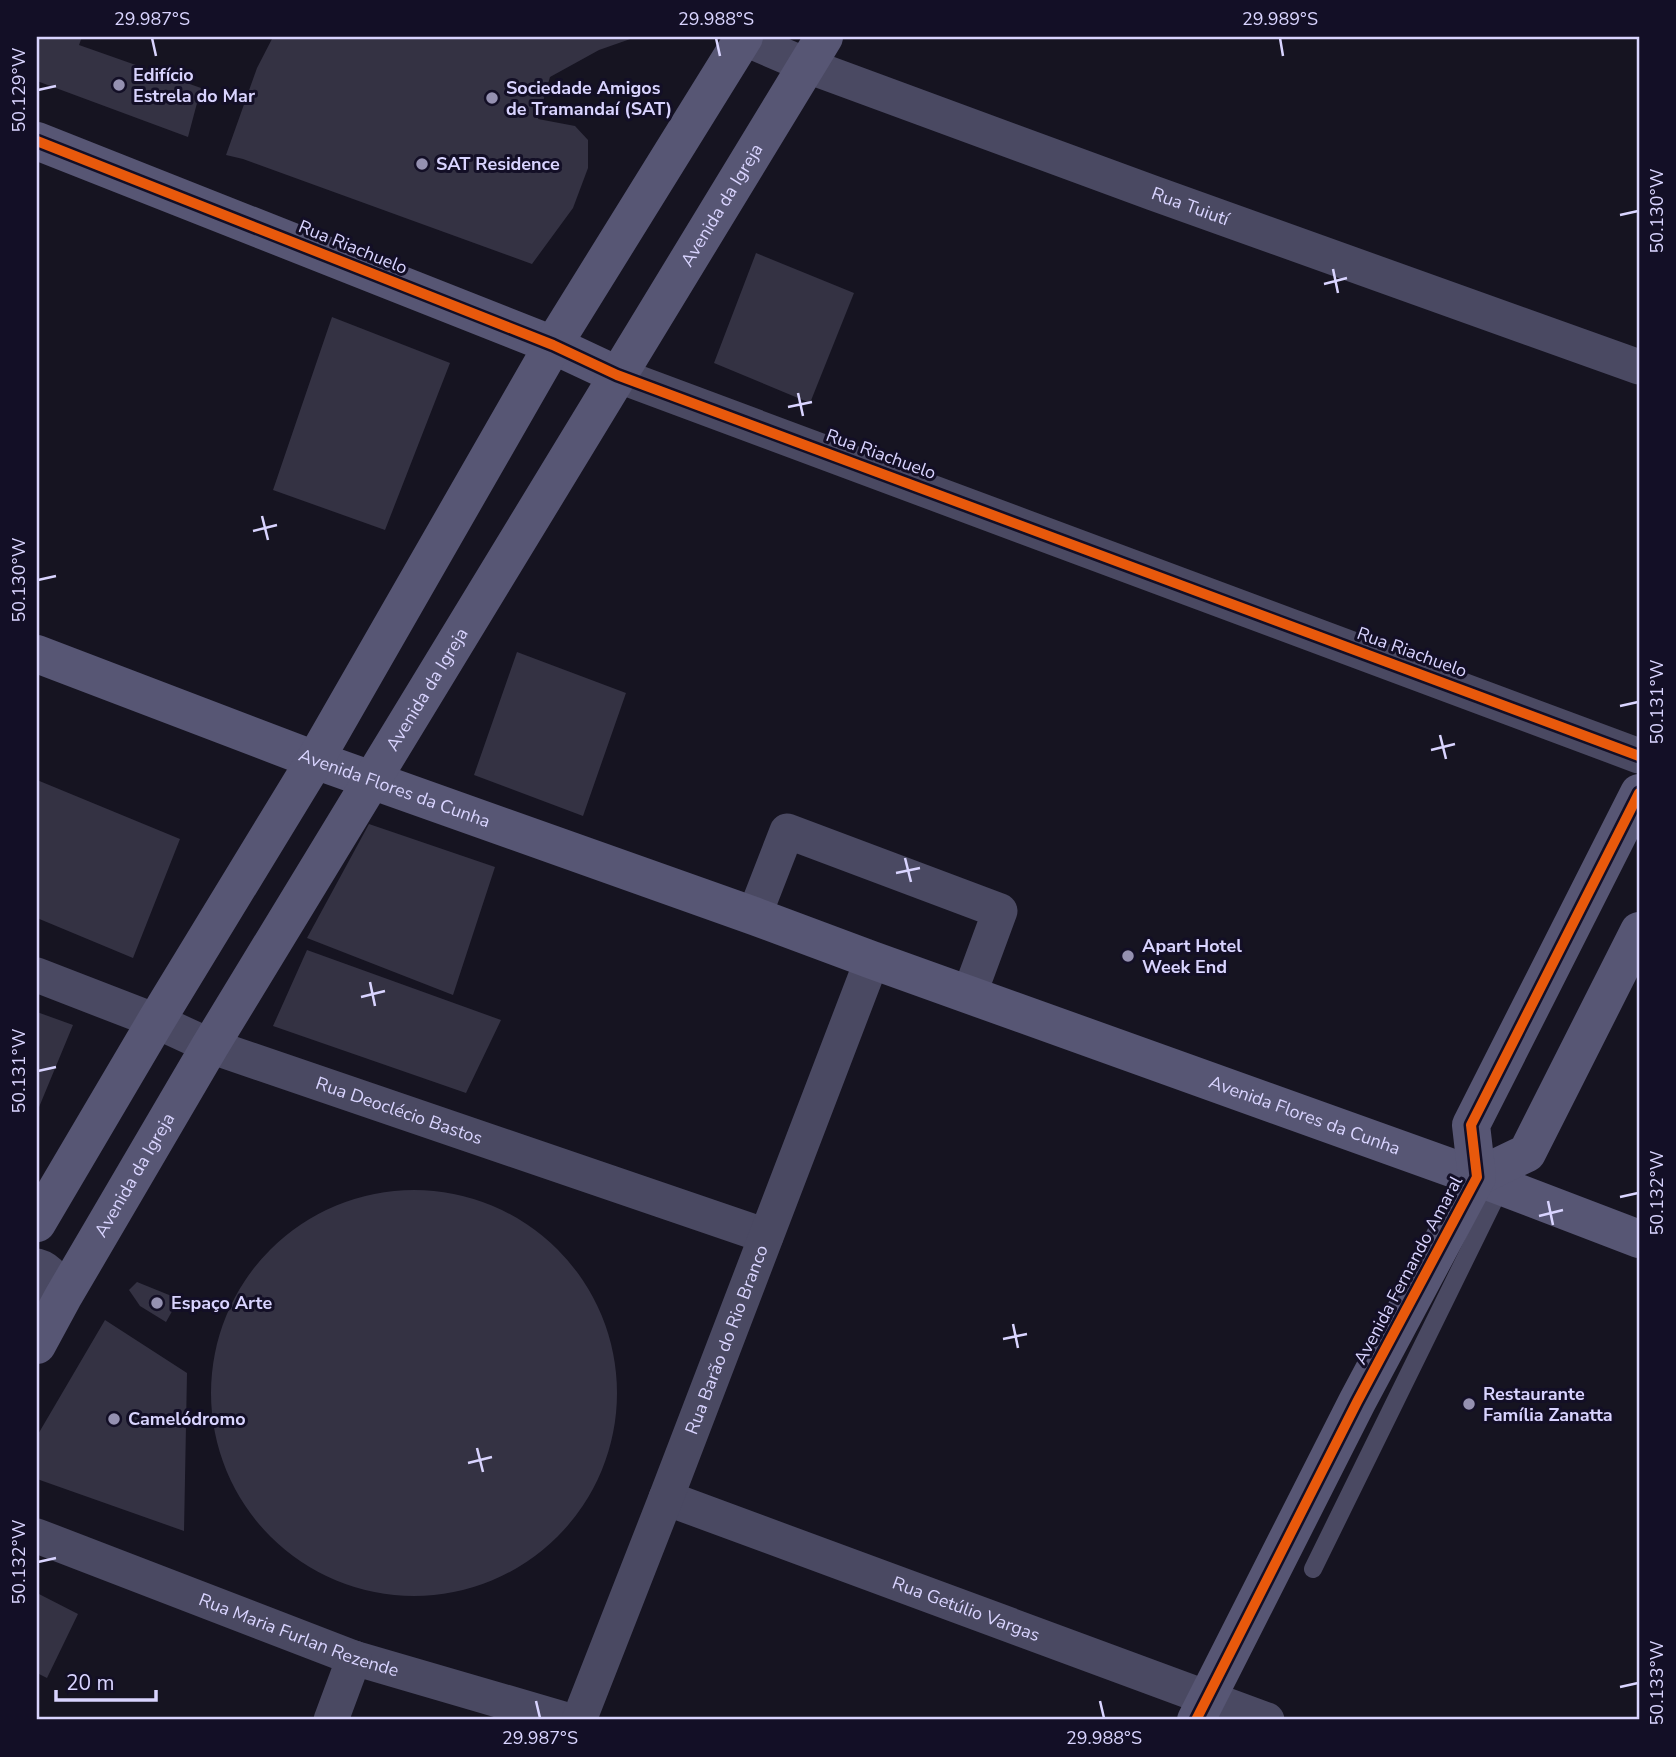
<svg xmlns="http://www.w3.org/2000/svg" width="1676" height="1757" viewBox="0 0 1676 1757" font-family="'Nunito Sans',sans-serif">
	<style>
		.building { fill: #343243 }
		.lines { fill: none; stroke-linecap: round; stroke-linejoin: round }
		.lane { stroke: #4a4962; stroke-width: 18 }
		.street { stroke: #4a4962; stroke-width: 35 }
		.secondary { stroke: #575674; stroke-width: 38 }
		.cycleway-casing { stroke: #130f26; stroke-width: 15 }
		.cycleway { stroke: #e8590c; stroke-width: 10 }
		.ticks { fill: none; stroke: #d9d4ff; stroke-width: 2.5 }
		.poi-dot { fill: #9591b1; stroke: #130f26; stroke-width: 2.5 }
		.labels { text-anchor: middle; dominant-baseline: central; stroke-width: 6; stroke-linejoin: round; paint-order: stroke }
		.poi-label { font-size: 18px; font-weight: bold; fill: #d9d4ff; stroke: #130f26; text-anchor: start }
		.street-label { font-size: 18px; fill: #d9d4ff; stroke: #130f26 }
		.neatline { fill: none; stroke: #d9d4ff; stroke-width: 2.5 }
		.ticks-label { font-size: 18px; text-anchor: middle; fill: #d9d4ff }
	</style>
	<rect width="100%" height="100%" fill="#161421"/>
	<path class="building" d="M38 37H82L79 45 201 88 188 137 37 81Z
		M273 37H636L599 50 550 77 538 119 575 126 588 140V168L573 208 532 264 243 159 226 155 257 68Z
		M756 253 854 293 810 403 714 363Z
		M332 317 450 363 385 530 273 490Z
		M517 652 626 693 583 816 474 775Z
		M37 780 180 839 133 958 37 918Z
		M369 824 495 867 453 995 307 938Z
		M307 950 501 1020 466 1093 273 1026Z
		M37 1012 73 1025 37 1112Z
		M211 1393a203 203 0 1 1 406 0a203 203 0 1 1-406 0Z
		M137 1282 179 1299 166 1322 140 1306 129 1290Z
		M105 1320 187 1373 184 1531 37 1479V1436Z
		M37 1593 78 1614 47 1678 37 1673Z"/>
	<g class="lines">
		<path class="lane" d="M1313 1569 1501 1186"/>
		<g class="street">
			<path id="s1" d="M743 38 808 66 1153 193 1639 367"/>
			<path d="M617 375 1639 756"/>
			<path d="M754 916 787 831 1000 911 969 995"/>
			<path id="s2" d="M37 975 156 1021 210 1046 766 1236"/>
			<path d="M37 1266C52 1270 57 1283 63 1297L51 1300H37"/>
			<path id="s3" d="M666 1498 1267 1720"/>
			<path id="s4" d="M37 1536 354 1658 567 1720"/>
			<path d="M331 1720 354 1658"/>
			<path id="s5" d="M579 1720 666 1498 872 960"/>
		</g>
		<g class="secondary">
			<path d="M37 141 553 345 617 375"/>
			<path id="s6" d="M37 654 315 760 754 916 872 960 1477 1177 1639 1239"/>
			<path d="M1477 1177 1527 1153 1639 931"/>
			<path d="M37 1223 156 1021 315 760 553 345 744 37"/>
			<path id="s7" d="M37 1345 63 1297 210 1046 824 37"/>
			<path d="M1196 1720 1357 1402 1477 1177 1471 1125 1639 793"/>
		</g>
		<g class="cycleway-casing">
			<path id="cycleway" d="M37 141 553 345 617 375 1639 756
				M1196 1720 1357 1402 1477 1177 1471 1125 1639 793"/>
		</g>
		<use href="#cycleway" class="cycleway"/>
	</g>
	<path class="ticks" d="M152 38 156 56M716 38 720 56M1280 38 1283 56M38 90 56 86M1620 215 1638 211M1333 269 1338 293M1324 284 1347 278M798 393 803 416M788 407 812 402M262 516 268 540M253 531 277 525M38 580 56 576M1620 706 1638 702M1440 735 1446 759M1431 750 1455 744M905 858 911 882M896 873 920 868M370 982 375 1006M361 997 385 991M38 1071 56 1067M1620 1197 1638 1193M1548 1201 1553 1225M1539 1216 1563 1210M1013 1324 1018 1348M1003 1339 1027 1334M477 1448 483 1472M468 1463 492 1457M38 1562 56 1558M1620 1687 1638 1683M536 1701 540 1718M1100 1701 1104 1718"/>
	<g class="poi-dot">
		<circle cx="119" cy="85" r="7"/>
		<circle cx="492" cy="98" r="7"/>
		<circle cx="422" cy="164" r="7"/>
		<circle cx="1128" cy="956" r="7"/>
		<circle cx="157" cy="1303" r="7"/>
		<circle cx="1469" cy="1404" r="7"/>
		<circle cx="114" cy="1419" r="7"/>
	</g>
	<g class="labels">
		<g class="poi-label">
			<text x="133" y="75">Edifício<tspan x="133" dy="21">Estrela do Mar</tspan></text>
			<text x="506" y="88">Sociedade Amigos<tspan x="506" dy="21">de Tramandaí (SAT)</tspan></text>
			<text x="436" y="164">SAT Residence</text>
			<text x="1142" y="946">Apart Hotel<tspan x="1142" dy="21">Week End</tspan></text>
			<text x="171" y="1303">Espaço Arte</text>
			<text x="1483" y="1394">Restaurante<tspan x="1483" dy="21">Família Zanatta</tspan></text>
			<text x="128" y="1419">Camelódromo</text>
		</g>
		<g class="street-label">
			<text stroke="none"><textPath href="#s7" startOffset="1330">Avenida da Igreja</textPath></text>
			<text stroke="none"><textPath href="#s1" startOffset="478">Rua Tuiutí</textPath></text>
			<text transform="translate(353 247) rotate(22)">Rua Riachuelo</text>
			<text transform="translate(881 454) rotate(20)">Rua Riachuelo</text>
			<text transform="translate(1412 652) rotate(20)">Rua Riachuelo</text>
			<text stroke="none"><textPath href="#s7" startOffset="763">Avenida da Igreja</textPath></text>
			<text stroke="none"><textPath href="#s6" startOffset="382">Avenida Flores da Cunha</textPath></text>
			<text stroke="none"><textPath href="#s2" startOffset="387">Rua Deoclécio Bastos</textPath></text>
			<text stroke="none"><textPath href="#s6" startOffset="1349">Avenida Flores da Cunha</textPath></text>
			<text stroke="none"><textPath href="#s7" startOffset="196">Avenida da Igreja</textPath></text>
			<text transform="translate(1408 1270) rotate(-62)">Avenida Fernando Amaral</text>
			<text stroke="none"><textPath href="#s5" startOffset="408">Rua Barão do Rio Branco</textPath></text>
			<text stroke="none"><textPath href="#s3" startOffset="320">Rua Getúlio Vargas</textPath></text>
			<text stroke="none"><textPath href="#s4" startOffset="280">Rua Maria Furlan Rezende</textPath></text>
		</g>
	</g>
	<rect width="1676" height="1757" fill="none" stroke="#130f26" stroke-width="77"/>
	<path d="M56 1690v10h100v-10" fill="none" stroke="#d9d4ff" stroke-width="3.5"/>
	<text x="66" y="1690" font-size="21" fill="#d9d4ff" stroke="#130f26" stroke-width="5" paint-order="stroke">20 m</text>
	<rect x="38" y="38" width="1600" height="1680" class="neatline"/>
	<g class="ticks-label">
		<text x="152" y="25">29.987°S</text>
		<text x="716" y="25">29.988°S</text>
		<text x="1280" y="25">29.989°S</text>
		<text transform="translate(19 90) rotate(-90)" y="6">50.129°W</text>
		<text transform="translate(1657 211) rotate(-90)" y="6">50.130°W</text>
		<text transform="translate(19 580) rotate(-90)" y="6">50.130°W</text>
		<text transform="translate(1657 702) rotate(-90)" y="6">50.131°W</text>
		<text transform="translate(19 1071) rotate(-90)" y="6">50.131°W</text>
		<text transform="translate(1657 1193) rotate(-90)" y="6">50.132°W</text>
		<text transform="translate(19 1562) rotate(-90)" y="6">50.132°W</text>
		<text transform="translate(1657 1683) rotate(-90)" y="6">50.133°W</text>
		<text x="540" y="1744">29.987°S</text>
		<text x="1104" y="1744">29.988°S</text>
	</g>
</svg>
